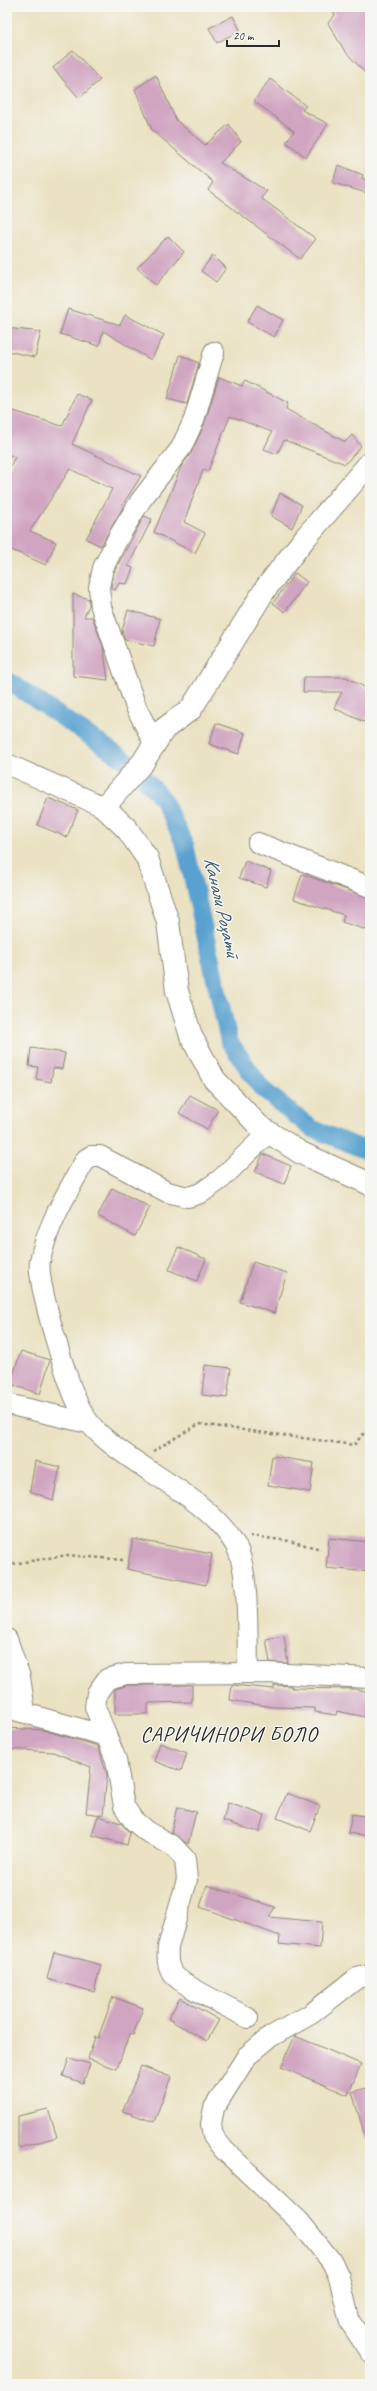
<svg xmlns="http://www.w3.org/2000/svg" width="377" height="2391" viewBox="0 0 377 2391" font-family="Caveat,sans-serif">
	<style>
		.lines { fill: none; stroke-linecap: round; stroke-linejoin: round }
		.canal { stroke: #59a1d0; stroke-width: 18 }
		.building { fill: #d0a5c1 }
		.minor-casing { stroke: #8a8676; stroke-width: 22 }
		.tertiary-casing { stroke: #8a8676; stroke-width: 24 }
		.path { stroke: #8a8676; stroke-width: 2.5; stroke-dasharray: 3 3; stroke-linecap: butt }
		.minor { stroke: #fff; stroke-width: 20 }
		.tertiary { stroke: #fff; stroke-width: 22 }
		.labels { text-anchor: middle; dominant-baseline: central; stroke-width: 3; stroke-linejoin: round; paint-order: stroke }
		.water-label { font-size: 20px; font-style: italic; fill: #3d5a6d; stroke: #f6f6f2 }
		.quarter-label { font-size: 21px; letter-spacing: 1px; fill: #2b2b2b; stroke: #f6f6f2 }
	</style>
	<rect width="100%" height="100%" fill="#f6f6f2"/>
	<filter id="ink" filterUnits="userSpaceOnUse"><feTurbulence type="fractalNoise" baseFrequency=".025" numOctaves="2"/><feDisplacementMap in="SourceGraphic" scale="8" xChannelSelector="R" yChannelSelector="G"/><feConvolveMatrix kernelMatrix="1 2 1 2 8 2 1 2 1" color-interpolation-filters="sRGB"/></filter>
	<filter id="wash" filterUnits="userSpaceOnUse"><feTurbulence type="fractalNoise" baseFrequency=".012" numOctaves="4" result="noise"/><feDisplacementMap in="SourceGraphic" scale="16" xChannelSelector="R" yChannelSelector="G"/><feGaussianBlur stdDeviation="0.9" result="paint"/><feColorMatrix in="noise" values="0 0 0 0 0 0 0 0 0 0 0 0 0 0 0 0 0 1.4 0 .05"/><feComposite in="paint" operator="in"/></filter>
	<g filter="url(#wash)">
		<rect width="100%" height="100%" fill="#eae2c2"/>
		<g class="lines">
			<path class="canal" d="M7 680 132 765 162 798 185 845 229 1041 262 1089 311 1128 370 1152"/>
		</g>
		<g id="blocks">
			<path class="building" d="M330 7H365L370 13V78L344 50 328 23 335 15Z
				M233 16 240 30 217 43 209 28Z
				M73 50 100 80 79 98 53 68Z
				M156 75 176 120 205 145 229 124 241 142 220 163 267 191 261 198 316 239 300 259 208 190 213 182 152 130 135 89Z
				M270 79 306 106 302 110 328 124 306 157 286 142 294 131 254 101Z
				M338 165 363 175 362 178 370 182V194L333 183Z
				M168 236 184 252 156 285 137 268Z
				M213 255 226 268 216 282 201 271Z
				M257 305 283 320 274 337 247 322Z
				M68 309 120 325 125 315 164 335 151 360 103 331 99 346 60 334Z
				M7 328 41 332 35 357 7 351Z
				M180 355 199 363 187 404 167 399Z
				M219 377 242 386 245 381 288 403 286 409 345 442 352 435 361 446 345 464 284 440 277 454 264 449 272 432 230 416 208 471 203 470 184 522 205 533 195 553 154 532 182 465 191 453 204 425Z
				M77 394 92 400 72 444 141 476 122 506 123 507 101 546 86 539 112 489 70 469 30 531 56 542 46 565 7 548V472L15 457 7 454V409L62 426Z
				M280 493 302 505 292 528 271 516Z
				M144 516 152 519 128 566 133 568 127 584 119 583 115 590 111 588 114 572Z
				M295 573 307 582 285 612 273 603Z
				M73 594 89 599V605L84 617H92L103 646 108 680 73 676Z
				M128 610 160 619 154 646 125 640 122 631Z
				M304 677H346L370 690V711L364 722 334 708 342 692H303Z
				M216 723 245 733 239 754 209 744Z
				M48 798 78 810 67 837 37 825Z
				M245 861 271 871 266 887 239 878Z
				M302 874 370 898V931L342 922 344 915 294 899Z
				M31 1048 65 1053 62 1069 53 1068 51 1082 36 1079 38 1067 29 1066Z
				M190 1095 218 1110 207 1129 179 1113Z
				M263 1154 291 1166 284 1184 255 1172Z
				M112 1188 150 1207 135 1236 98 1216Z
				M178 1247 206 1259 197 1281 169 1270Z
				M253 1262 287 1273 274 1313 240 1302Z
				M21 1351 50 1360 40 1394 10 1384Z
				M205 1365 231 1368 227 1398 202 1395Z
				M272 1456 314 1463 310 1492 268 1485Z
				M35 1461 60 1467 53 1500 30 1491Z
				M329 1538 370 1542V1572L326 1568Z
				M133 1539 212 1554 206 1585 127 1569Z
				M284 1636 288 1663 270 1662 266 1639Z
				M128 1685H192V1702L148 1703V1714H115V1689Z
				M232 1685 274 1689V1685L292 1686V1688L354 1689 370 1692V1718L337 1711 336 1715 315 1712V1708L273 1707 230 1700Z
				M7 1728 43 1730 98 1746 107 1775 103 1815 86 1813 91 1767 53 1752 7 1749Z
				M160 1743 187 1753 181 1771 154 1761Z
				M287 1793 320 1806 310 1831 277 1818Z
				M228 1803 264 1815 259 1832 223 1821Z
				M177 1807 196 1812 188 1844 171 1832Z
				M352 1814 370 1817V1836L348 1833Z
				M98 1816 121 1823 130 1833 127 1845 92 1835Z
				M207 1885 275 1907 269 1917 322 1922 320 1948 279 1944 280 1936 200 1907Z
				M54 1952 101 1965 94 1992 47 1979Z
				M113 1997 143 2008 133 2035 129 2034 117 2069 88 2059 95 2037 98 2038Z
				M180 1998 219 2020 207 2041 168 2019Z
				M295 2036 361 2064 348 2095 281 2067Z
				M69 2058 90 2064 83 2083 63 2076Z
				M141 2066 171 2077 154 2122 123 2111Z
				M370 2087V2140H366L352 2092Z
				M48 2109 57 2137 18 2148V2116Z"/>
		</g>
	</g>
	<g filter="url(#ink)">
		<use href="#blocks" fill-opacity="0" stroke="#8a8676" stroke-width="1"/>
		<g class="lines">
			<g class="minor-casing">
				<path id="minor" d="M155 745 136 707 101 607 99 587 103 568 119 536 141 500 181 448 194 420 214 352
					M7 764 104 807
					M258 843 370 887
					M7 1404 88 1423
					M7 1639 20 1677 25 1711
					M248 1673C247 1641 250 1572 236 1546 209 1498 143 1473 103 1437 92 1428 84 1417 78 1404 67 1381 36 1282 40 1261 47 1225 68 1191 86 1159L91 1156H100L167 1192 188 1197 201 1193 221 1179 269 1132
					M7 1708 106 1736
					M370 1975 357 1978 311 2014 270 2037 247 2056 214 2108 211 2124 213 2136 224 2150 299 2221 332 2262 339 2277 350 2322 370 2352
					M248 2018C231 2008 184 1987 173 1974 167 1966 167 1957 168 1947L187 1880 185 1859 173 1846 146 1831 133 1820 124 1806 116 1760 95 1707 97 1693 107 1679 126 1674 267 1673 370 1678"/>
			</g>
			<g class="tertiary-casing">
				<path id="tertiary" d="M370 463 305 538 266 588 191 709 164 729 143 762 104 807 127 829 147 858 168 922 177 991 191 1036 214 1079 259 1126 301 1153 370 1184"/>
			</g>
			<path class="path" d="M153 1451 199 1424 354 1445 370 1426
				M250 1536 290 1541 321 1549
				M7 1565 67 1555 124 1560"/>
			<use href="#minor" class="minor"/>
			<use href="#tertiary" class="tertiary"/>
		</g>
	</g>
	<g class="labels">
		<g class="water-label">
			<text transform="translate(222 907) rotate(77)">Канали Роҳатӣ</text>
		</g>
		<g class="quarter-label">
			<text x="229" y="1734">САРИЧИНОРИ БОЛО</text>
		</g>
	</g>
	<rect width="377" height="2391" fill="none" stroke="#f6f6f2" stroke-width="24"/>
	<path d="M227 40v6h52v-6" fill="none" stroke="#2b2b2b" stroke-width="2"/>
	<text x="233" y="40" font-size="12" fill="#2b2b2b" stroke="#f6f6f2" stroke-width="3" paint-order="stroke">20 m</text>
</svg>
